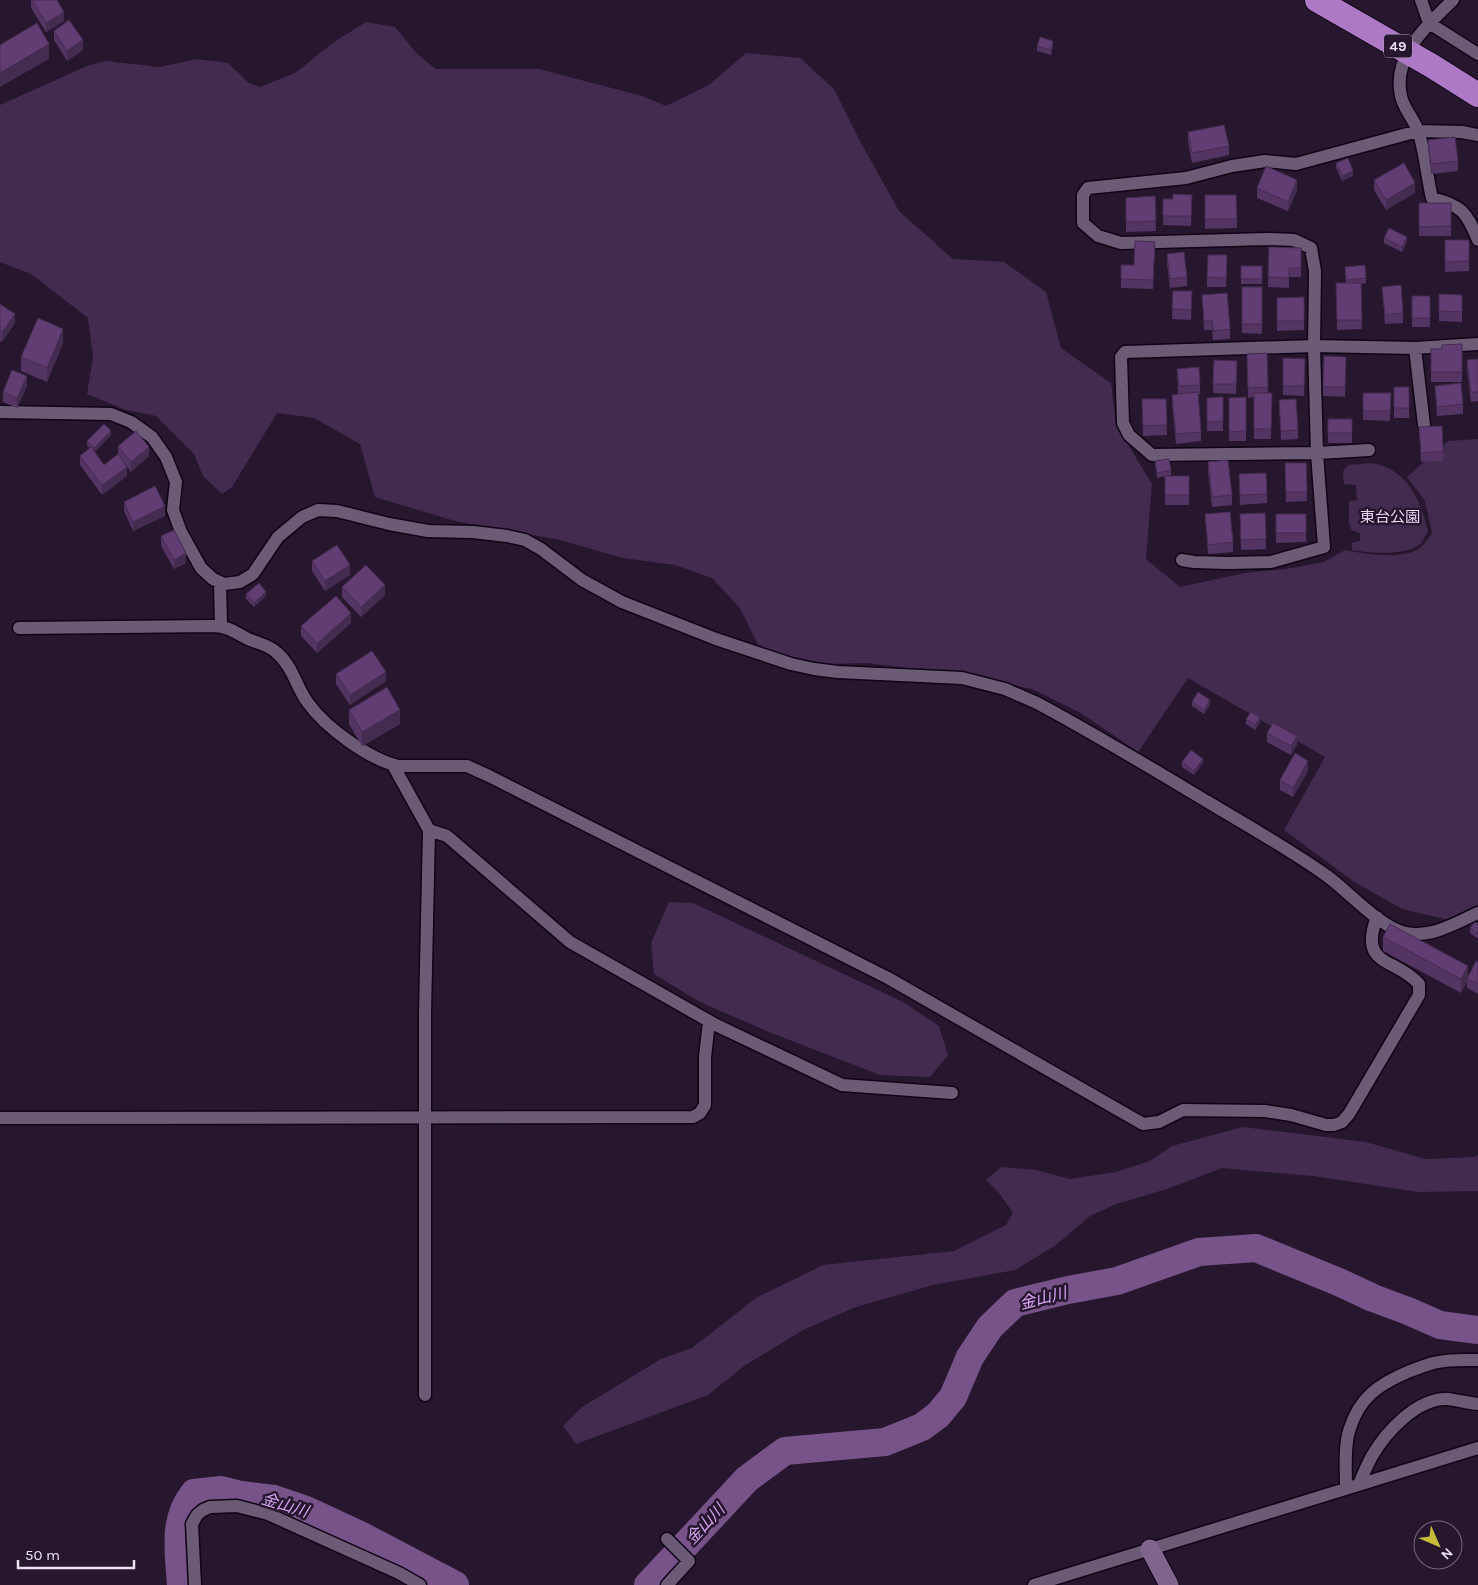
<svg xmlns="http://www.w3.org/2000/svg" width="1478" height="1585" viewBox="0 0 1478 1585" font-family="Karla,'Noto Sans JP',sans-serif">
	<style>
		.green { fill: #422b4e }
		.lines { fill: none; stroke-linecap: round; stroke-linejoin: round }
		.river { stroke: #77538a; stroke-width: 28 }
		.street-casing { stroke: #0f0315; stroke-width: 15 }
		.secondary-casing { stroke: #0f0315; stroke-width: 21 }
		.highway-casing { stroke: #0f0315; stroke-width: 26 }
		.street { stroke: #6c5b76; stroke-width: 12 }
		.secondary { stroke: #80648e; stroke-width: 19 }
		.highway { stroke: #ad79c7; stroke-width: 24 }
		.wall { fill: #533463 }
		.shaded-wall { fill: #442b50 }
		.building { fill: #613d73; stroke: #442b50 }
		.labels { text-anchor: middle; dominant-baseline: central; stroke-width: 5; stroke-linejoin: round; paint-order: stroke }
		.shield { fill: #26172e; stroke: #b0a4b6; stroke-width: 1 }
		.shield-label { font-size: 14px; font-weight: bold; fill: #ebe1f1 }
		.park-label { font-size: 15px; fill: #ead5f6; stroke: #26172e }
		.water-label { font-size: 16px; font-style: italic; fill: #dca6f8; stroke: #26172e }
	</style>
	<rect width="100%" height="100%" fill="#26172e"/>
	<path class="green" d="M366 22 395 27 417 54 436 69H539L642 96 666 106 709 85 746 53 800 58 834 89 860 141 899 211 953 259 1004 262 1046 292 1061 348 1111 383 1116 425 1152 484 1146 559 1180 587 1245 573 1286 569 1324 562 1345 550C1364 554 1407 561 1422 546 1426 543 1429 537 1432 533L1425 501 1407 477 1448 441 1478 439V927L1402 909 1353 881 1284 830 1325 757 1188 678 1138 752 1081 713 1032 689 970 676 867 663 827 664 789 656 765 659 740 608 712 578 675 565 623 558 560 540 455 521 375 497 360 444 314 418 277 413 232 487 222 494 203 476 194 454 156 416 126 410 87 394 93 357 88 318 31 274 0 262V105L87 66 105 61 160 67 196 59 228 63 249 83 260 87 295 73 334 42Z
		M1372 463C1407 469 1421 500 1428 532 1425 536 1422 543 1419 545 1404 556 1368 553 1352 550V543L1360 541V533L1351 530 1349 522V501L1357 500 1356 485 1344 484 1343 471 1349 465Z
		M669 902 693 903 903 1002 939 1026 948 1055 930 1077 880 1075 769 1032 700 1002 654 974 651 943Z
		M1243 1127 1366 1142 1425 1159 1474 1157 1478 1155V1191L1419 1192 1313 1176 1222 1168 1167 1189 1116 1204 1090 1216 1056 1245 1015 1270 933 1285 856 1307 805 1329 744 1366 708 1395 576 1444 563 1426 582 1407 661 1359 692 1348 756 1298 823 1265 954 1251 1006 1225 1013 1213 999 1193 986 1180 1001 1167 1036 1170 1070 1179 1116 1172 1150 1161 1172 1146Z"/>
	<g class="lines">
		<path class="river" d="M181 1585C179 1553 172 1520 194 1493L221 1490 241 1495 274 1499 306 1510 362 1536 455 1585
			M648 1585 747 1479 785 1451 885 1442 922 1427 938 1415 953 1397 970 1357 990 1327 1015 1303 1068 1290 1117 1281 1199 1252 1256 1248 1341 1283 1373 1298 1408 1311 1440 1325 1478 1330"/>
		<g class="street-casing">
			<path id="street" d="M1421 0 1429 23 1478 54
				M1453 0C1427 25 1392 56 1401 96 1403 108 1414 119 1418 131 1425 150 1427 178 1432 198 1462 206 1466 211 1478 240
				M1415 348 1424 425
				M0 412 111 414 131 422 152 437 166 457 176 482 173 510 181 532 201 568 213 579 224 584 240 582 253 574 278 537 302 517 318 510 337 511 389 524 428 531 473 532 507 536 525 540 541 549 582 580 622 602 716 639 791 664 814 669 838 672 962 678 1005 689 1037 703C1095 734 1151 768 1208 802 1248 826 1289 849 1327 876 1348 891 1382 929 1406 933 1432 938 1455 923 1478 913
				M1369 450 1317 453 1152 455 1129 435 1123 423 1121 357 1125 352 1314 346 1415 348 1478 344
				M1182 560 1194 562 1228 563 1271 562 1324 547 1317 453 1314 346 1315 271 1311 248 1294 240 1268 239 1121 243 1098 236 1083 223V195L1088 188 1186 178 1232 166 1265 161 1296 164 1418 131 1462 132 1478 135
				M220 583 221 626
				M19 628 213 626C230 627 234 632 248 639 257 643 269 645 276 652 293 666 296 687 308 703 326 728 369 759 398 766H467L489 776 888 978 1143 1124 1159 1122 1183 1110 1265 1111 1291 1115 1326 1125H1334L1342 1122 1349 1114 1419 995V984C1395 957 1358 967 1377 917
				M393 765 429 830 425 1013V1395
				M429 830 447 836 570 942 716 1025 842 1085 952 1093
				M0 1118 693 1117 700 1113 705 1105V1057L709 1022
				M1359 1484C1363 1475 1367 1465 1372 1456 1386 1432 1417 1398 1447 1399 1457 1400 1468 1403 1478 1404
				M1346 1488C1346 1470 1344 1448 1349 1431 1359 1397 1379 1384 1410 1371 1419 1368 1429 1363 1439 1362 1451 1359 1466 1360 1478 1360
				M667 1539 689 1561 667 1585
				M195 1585 192 1524 197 1515 203 1510 210 1507 237 1506 268 1514 399 1573 420 1585
				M1034 1585 1478 1448"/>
		</g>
		<g class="secondary-casing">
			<path id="secondary" d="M1150 1549 1169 1585"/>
		</g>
		<g class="highway-casing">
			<path id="highway" d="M1317 0 1432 66 1478 95"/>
		</g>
		<use href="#street" class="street"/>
		<use href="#secondary" class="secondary"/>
		<use href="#highway" class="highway"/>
	</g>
	<path class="wall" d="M31 0H57L64 21 46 32 31 8Z
		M54 31 83 50 67 61 54 40Z
		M1037 46H1053L1051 55 1037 51Z
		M1188 132 1229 146V155L1192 163 1188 142Z
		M1428 140 1458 161V171L1431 174 1428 149Z
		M1336 163 1353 176 1342 181 1336 168Z
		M1374 180 1415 193 1386 210 1374 190Z
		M1257 188 1297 190 1288 211 1257 198Z
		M1192 195 1191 226 1163 225V199H1173Z
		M1205 195H1236L1237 228 1205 229Z
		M1155 196 1156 231 1126 232V198Z
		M1419 203H1451V236H1419Z
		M1384 238 1407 242 1402 252 1384 243Z
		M1445 240H1469V271L1445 272Z
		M1155 242 1153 289 1121 288V265H1134Z
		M1269 247 1301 248V277H1289V288L1268 287Z
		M1167 254 1187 277V286L1170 288 1167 264Z
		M1227 265 1226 287H1207V277Z
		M1241 266H1262V284H1241Z
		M1345 267 1366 278V283L1361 284 1362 329 1337 330 1336 283H1346Z
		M1242 287H1262V334L1242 333Z
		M1382 287 1403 313V323L1385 324Z
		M1173 291H1192L1191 320 1172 319Z
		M1439 294 1462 295V322L1439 321Z
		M1202 295 1230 329V339L1213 340 1212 330H1204Z
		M1412 296H1430V327H1412Z
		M1304 297V330L1277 331V298Z
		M0 304 15 323 2 342 0 341Z
		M63 343 47 382 21 371V357Z
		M1462 344V382H1431V349H1442Z
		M1267 353 1268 393H1272L1271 439H1254V397L1248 398 1247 354Z
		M1346 357 1345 397 1323 396V387Z
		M1283 358 1305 359 1304 396 1283 395Z
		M1478 359V401L1471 402 1467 370V360Z
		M1214 360 1237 370 1236 394 1213 393Z
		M1177 369 1200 385V394H1198L1201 432V441L1176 444 1172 404V395L1178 394Z
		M27 386 17 408 3 402V392Z
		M1435 386 1463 404V414L1437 416Z
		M1394 387H1409V418H1394Z
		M1363 393H1391L1390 421 1363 420Z
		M1223 397V431H1207V398Z
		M1246 397V441H1229V398Z
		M1142 399H1166L1167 435 1143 436Z
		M1279 400 1298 430V439L1281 440Z
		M1328 419H1352V443H1328Z
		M1419 427 1443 451V461L1421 462Z
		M111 435 95 452 104 465 118 455V446L149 456 131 472 125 464 127 476 102 495 80 465V456L90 448 87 446V441Z
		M1155 461 1171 470V475L1166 476H1189V505H1165V476L1157 478Z
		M1208 462 1232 495V505L1212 507 1208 472Z
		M1285 463H1306L1307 501 1286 502Z
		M1239 474 1267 494V503L1240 505Z
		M124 502 165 516 133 531 124 511Z
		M1265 513 1266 549 1241 550 1240 514Z
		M1205 514 1233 542V552L1208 554Z
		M1276 514H1306V542L1276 543Z
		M161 536 186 563 174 569 161 546Z
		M312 561 350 575 325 591 312 571Z
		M342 587 385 595 361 617 342 597Z
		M246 594 266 596 254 607 246 599Z
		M351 623 317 653 301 636V626Z
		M336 674 386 681 350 705 336 684Z
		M1192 702 1210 705 1204 714 1192 706Z
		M349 710 400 724 362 746 349 724Z
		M1246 719 1260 722 1255 730 1246 724Z
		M1267 733 1297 745 1291 755 1267 742Z
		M1182 762 1203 763 1194 775 1182 767Z
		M1308 771 1293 797 1280 790V780Z
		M1478 925V939L1470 933V928Z
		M1383 937 1468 976 1478 962V994L1467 988V982L1461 993 1383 951Z"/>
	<path class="shaded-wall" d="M64 12V21L46 32V23Z
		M83 40V50L67 61V51Z
		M1053 41V46L1051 55V50Z
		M49 44V59L0 87V73Z
		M1353 171V176L1342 181V176Z
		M1297 180V190L1288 211V202Z
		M1415 183V193L1386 210V200Z
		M1407 237V242L1402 252V247Z
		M15 314V323L2 342V332Z
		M63 329V343L47 382V368Z
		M27 376V386L17 408V398Z
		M111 431V435L94 453V448Z
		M149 447V456L131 472V462Z
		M127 467V476L102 495V485Z
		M165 506V516L133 531V522Z
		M186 553V563L174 569V560Z
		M350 565V575L325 591V581Z
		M385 585V595L361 617V607Z
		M266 592V596L254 607V603Z
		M351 613V623L317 653V644Z
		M386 672V681L350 705V695Z
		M1210 700V705L1204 714V710Z
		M400 710V724L362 746V732Z
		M1260 718V722L1255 730V725Z
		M1297 736V745L1291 755V746Z
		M1203 759V763L1194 775V771Z
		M1308 761V771L1293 797V788Z
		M1468 966V979H1467V982L1461 993V979Z"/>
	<path class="building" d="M32 0H57L64 12 46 23Z
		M69 20 83 40 67 51 54 31Z
		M37 23 49 44 0 73V45Z
		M1040 37 1053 41 1051 50 1037 46Z
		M1224 125 1229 146 1192 153 1188 132Z
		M1455 137 1458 161 1431 164 1428 140Z
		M1348 158 1353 171 1342 176 1336 163Z
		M1404 163 1415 183 1386 200 1374 180Z
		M1266 166 1297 180 1288 202 1257 188Z
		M1173 194 1192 195 1191 216H1163V199H1173Z
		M1205 195H1236L1237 219H1205Z
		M1155 196 1156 221 1126 222V198Z
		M1419 203H1451V226L1419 227Z
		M1389 228 1407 237 1402 247 1384 238Z
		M1445 240H1469V261L1445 262Z
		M1135 241 1155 242 1153 280 1121 279V265H1134Z
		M1269 247 1301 248V268H1289V278L1268 277Z
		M1184 252 1187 277 1170 279 1167 254Z
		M1208 255H1227L1226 278 1207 277Z
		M1365 265 1366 278 1346 280 1345 267Z
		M1241 266H1262V279H1241Z
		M1336 283H1361L1362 320H1337Z
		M1401 285 1403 313 1385 315 1382 287Z
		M1242 287H1262V324H1242Z
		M1173 291H1192L1191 310 1172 309Z
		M1227 293 1230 329 1213 331 1212 320 1204 321 1202 295Z
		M1439 294 1462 295V312L1439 311Z
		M1412 296H1430V318H1412Z
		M1304 297V321H1277V298Z
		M0 304 15 314 2 332 0 331Z
		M38 318 63 329 47 368 21 357Z
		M1462 344V372H1431V349H1442V345Z
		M1267 353 1268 387 1248 388 1247 354Z
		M1324 356 1346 357 1345 387H1323Z
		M1283 358 1305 359 1304 386H1283Z
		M1478 359V392H1471L1467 360Z
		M1214 360 1237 361 1236 384H1213Z
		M1199 367 1200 385 1179 386 1177 369Z
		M12 370 27 376 17 398 3 392Z
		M1461 383 1463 404 1437 407 1435 386Z
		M1394 387H1409V408H1394Z
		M1198 392 1201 432 1176 434 1172 395Z
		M1254 393H1272L1271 429H1254Z
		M1363 393H1391L1390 411H1363Z
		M1223 397V421L1207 422V398Z
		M1246 397V431L1229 432V398Z
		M1142 399H1166L1167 425 1143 426Z
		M1296 399 1298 430 1281 431 1279 400Z
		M1328 419H1352V433H1328Z
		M104 424 111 431 94 448 87 441Z
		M1442 426 1443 451 1421 453 1419 427Z
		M136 431 149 447 131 462 118 446Z
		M91 447 104 465 118 454 127 467 102 485 80 456Z
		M1169 459 1171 470 1157 473 1155 461Z
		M1228 460 1232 495 1212 497 1208 462Z
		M1285 463H1306L1307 492H1286Z
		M1266 473 1267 494 1240 495 1239 474Z
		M1165 476H1189V495H1165Z
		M155 486 165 506 133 522 124 502Z
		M1230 512 1233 542 1208 545 1205 514Z
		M1265 513 1266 539 1241 540 1240 514Z
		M1276 514H1306V533H1276Z
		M174 530 186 553 174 560 161 536Z
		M337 545 350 565 325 581 312 561Z
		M366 565 385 585 361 607 342 587Z
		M259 583 266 592 254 603 246 594Z
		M336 596 351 613 317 644 301 626Z
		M372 651 386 672 350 695 336 674Z
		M387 687 400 710 362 732 349 710Z
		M1198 692 1210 700 1204 710 1192 702Z
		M1251 712 1260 718 1255 725 1246 719Z
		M1273 723 1297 736 1291 746 1267 733Z
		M1191 750 1203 759 1194 771 1182 762Z
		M1295 753 1308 761 1293 788 1280 780Z
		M1475 922 1478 925V934L1470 928Z
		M1390 924 1468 966 1461 979 1383 937Z
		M1476 961 1478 962V984L1467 979Z"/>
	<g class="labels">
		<rect class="shield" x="1384" y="34.5" width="28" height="23" rx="4"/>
		<g class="shield-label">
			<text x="1398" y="46">49</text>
		</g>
		<g class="park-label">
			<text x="1390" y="517">東台公園</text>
		</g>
		<g class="water-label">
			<text transform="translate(1043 1298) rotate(-14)">金山川</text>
			<text transform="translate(285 1505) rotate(17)">金山川</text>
			<text transform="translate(705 1524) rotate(-47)">金山川</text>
		</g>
	</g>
	<g transform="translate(1438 1545) rotate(135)"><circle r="24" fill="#26172e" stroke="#75687c"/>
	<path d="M0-4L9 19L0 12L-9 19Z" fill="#c8bb3b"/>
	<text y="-8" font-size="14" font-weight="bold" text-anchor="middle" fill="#ebe1f1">N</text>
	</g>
	<path d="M18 1560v8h116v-8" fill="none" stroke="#ebe1f1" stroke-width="2.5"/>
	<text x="25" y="1560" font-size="15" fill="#ebe1f1" stroke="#26172e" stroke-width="4" paint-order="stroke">50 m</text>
</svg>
